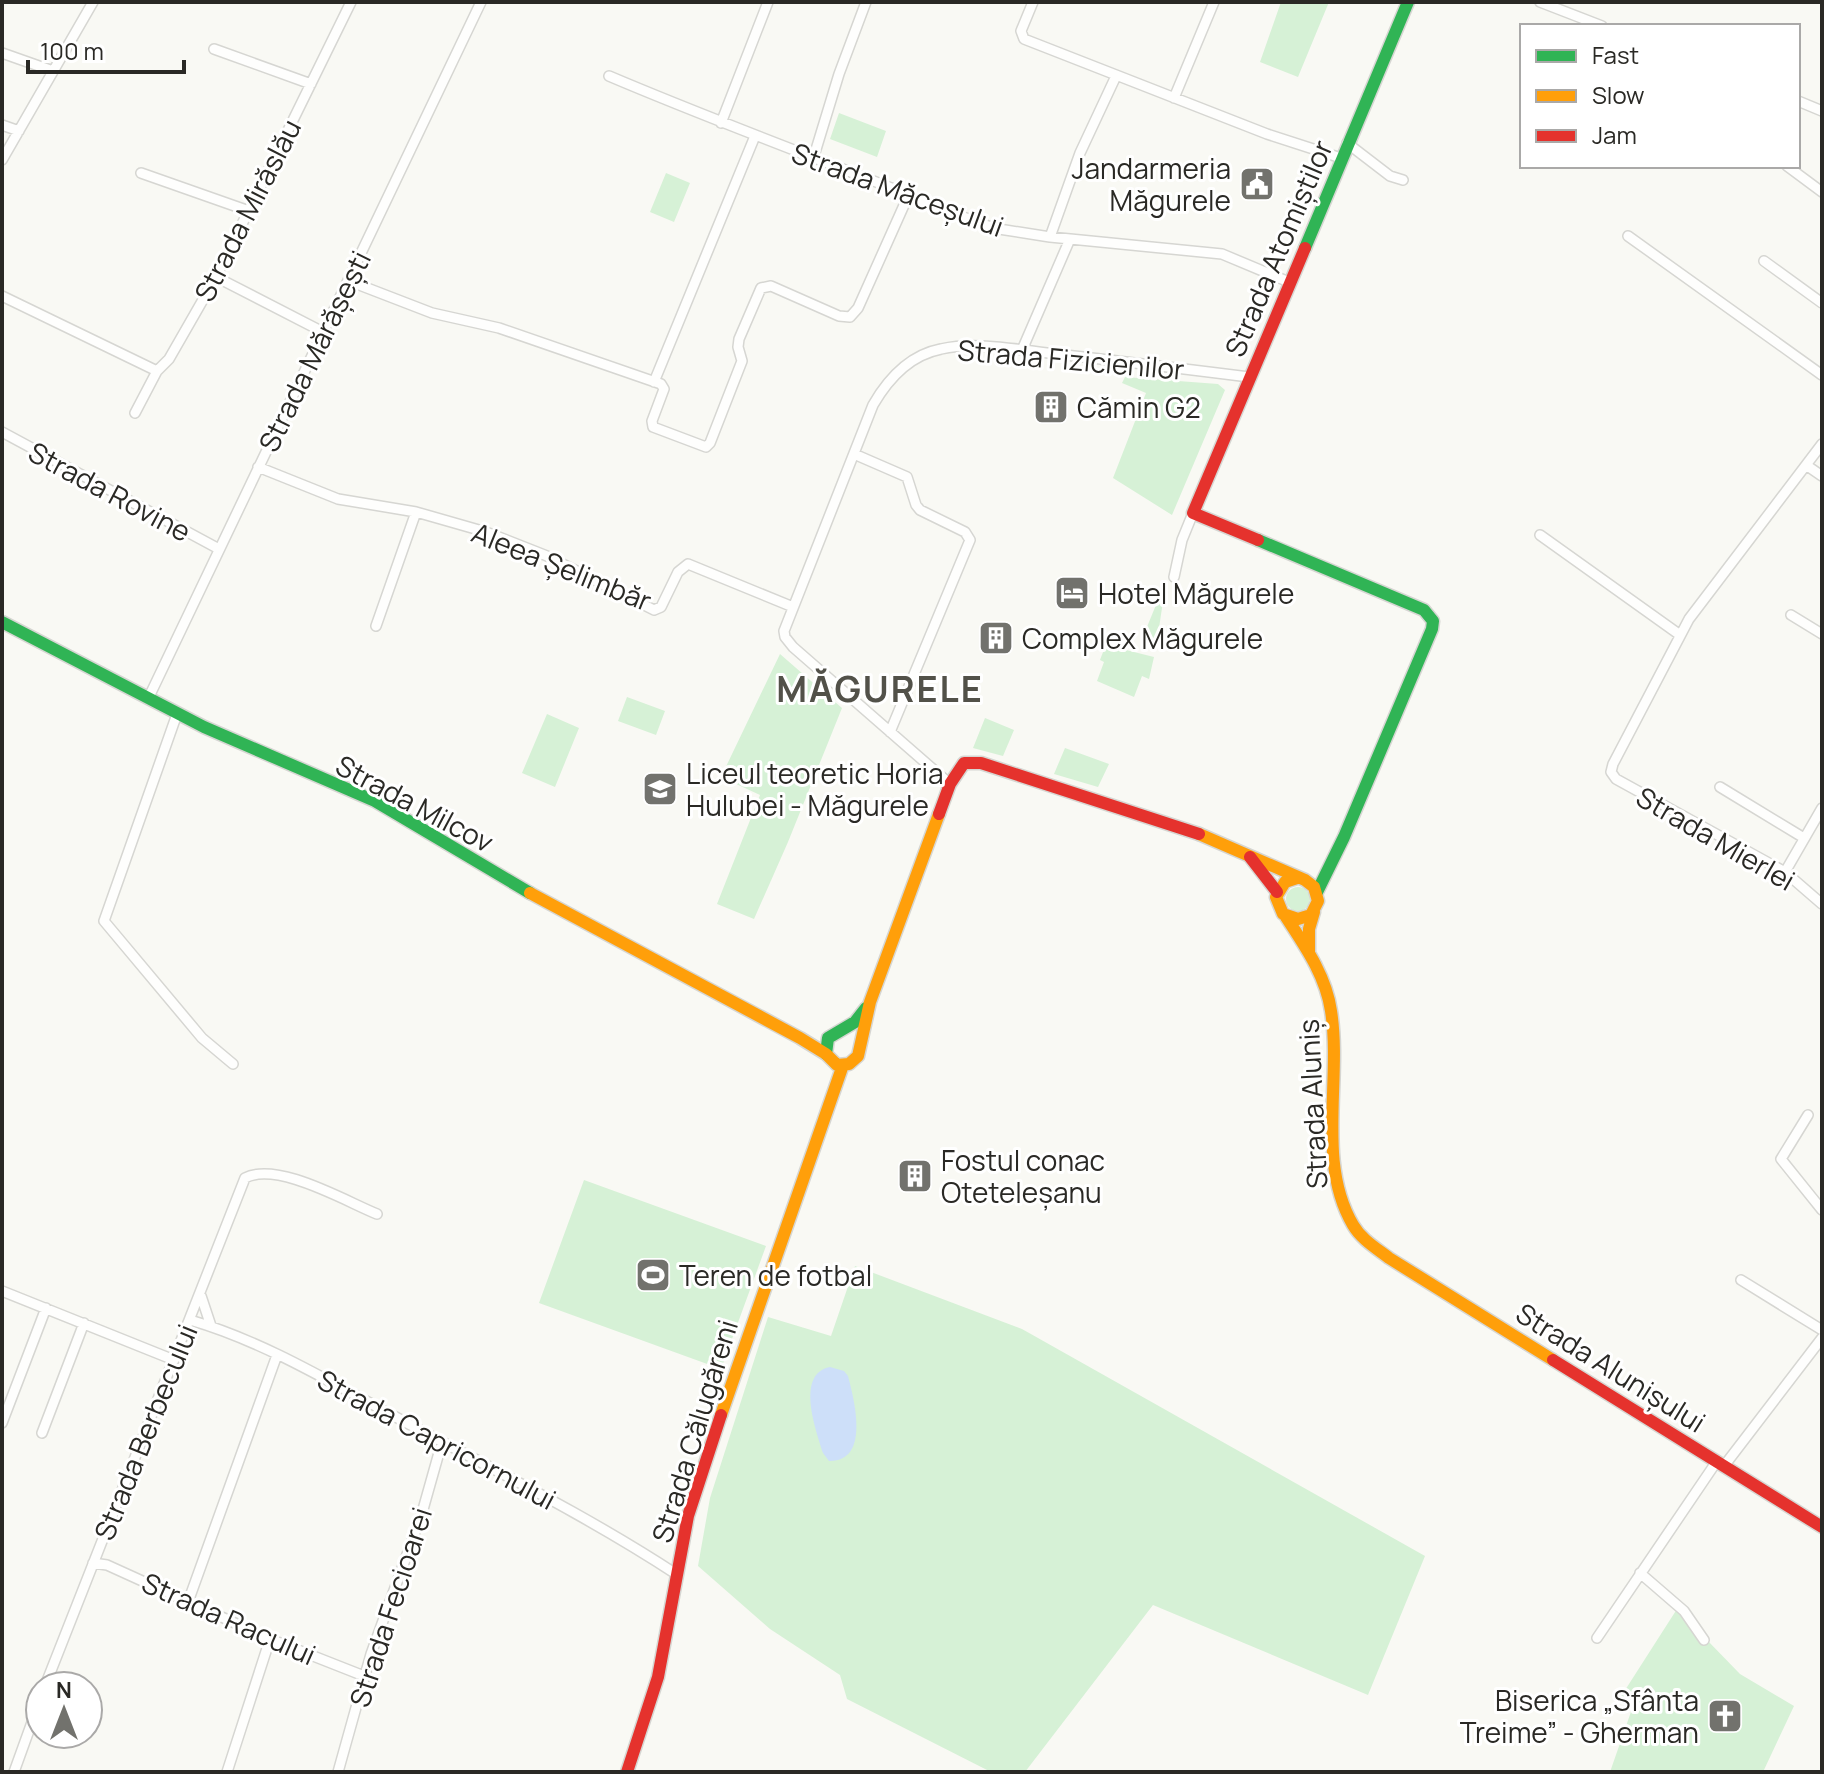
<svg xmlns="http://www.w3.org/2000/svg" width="1824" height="1774" viewBox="0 0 1824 1774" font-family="Manrope,sans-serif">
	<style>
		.green { fill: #d6f1d6 }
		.water { fill: #cddff9 }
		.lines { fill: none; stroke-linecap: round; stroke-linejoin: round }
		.street-casing { stroke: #d6d6d2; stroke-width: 12 }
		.fast-casing { stroke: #d6d6d2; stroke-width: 15 }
		.slow-casing { stroke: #d6d6d2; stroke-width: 15 }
		.jam-casing { stroke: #d6d6d2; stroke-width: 15 }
		.street { stroke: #fefefd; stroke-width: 9 }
		.fast { stroke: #30b455; stroke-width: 12 }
		.slow { stroke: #ff9f0a; stroke-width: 12 }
		.jam { stroke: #e5322d; stroke-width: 12 }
		.labels { text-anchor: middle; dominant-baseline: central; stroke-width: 6; stroke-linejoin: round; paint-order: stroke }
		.poi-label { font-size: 28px; fill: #2a2925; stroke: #fff; text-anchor: start }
		.street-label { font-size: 28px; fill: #2a2925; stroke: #fff }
		.district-label { font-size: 36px; font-weight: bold; letter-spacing: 2px; fill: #525149; stroke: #fff }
	</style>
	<rect width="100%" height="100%" fill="#f9f9f4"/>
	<path class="green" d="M1281 2H1329L1298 77 1260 62Z
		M839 113 886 131 877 157 830 139Z
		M666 173 690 183 674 222 650 212Z
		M1125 377 1218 384 1225 390 1172 515 1113 478 1146 393 1122 383Z
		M1165 583V588L1156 648 1145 644 1146 641 1142 639Z
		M1108 639 1127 647 1126 650 1154 657 1149 679 1142 676 1134 697 1097 681 1104 662 1100 660Z
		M780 654 842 708 788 842 754 919 717 904 760 795 721 777Z
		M627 697 665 711 656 735 618 721Z
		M547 714 579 728 555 787 522 773Z
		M985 718 1014 730 1003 756 973 748Z
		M1065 748 1109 764 1098 787 1054 774Z
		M1286 899a12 12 0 1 1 24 0a12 12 0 1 1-24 0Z
		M584 1180 766 1246 721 1369 539 1303Z
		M855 1266 1022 1329 1425 1556 1368 1695 1153 1605 1025 1772H991L847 1699 840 1675 770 1629 698 1566 710 1498 768 1317 831 1336Z
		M1677 1609 1682 1612 1701 1644 1707 1640 1740 1674 1794 1706 1763 1772H1610L1633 1706 1620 1698Z"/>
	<path class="water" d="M830 1367 844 1371 848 1376C854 1399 871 1462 829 1461L823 1453C816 1430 795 1374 830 1367Z"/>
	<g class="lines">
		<g class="street-casing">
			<path id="street" d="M1033 2 1021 31 1024 39 1267 134 1341 158
				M1540 2 1602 26
				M214 49 311 84
				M2 53 53 71
				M609 76C731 128 856 172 978 223L999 229 1050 237 1222 254 1289 282
				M1174 98 1214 2
				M1798 101 1822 111
				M721 123 768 2
				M2 125 19 131
				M1347 143 1390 176 1403 180
				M814 156 839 74 866 2
				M2 160 93 2
				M1787 166 1822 192
				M141 173 249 211
				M1628 236 1822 375
				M1050 237 1080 153 1116 76
				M1764 261 1822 303
				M216 277 323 332
				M349 281 432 313 499 328 661 384 664 389 652 421 653 427 706 447 710 443 742 361 738 347 739 339 761 288 771 286 839 316 850 317 858 308 909 194
				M2 296 157 371
				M1022 350 1070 239
				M654 382 755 136
				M135 413 157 371 169 359 216 277 351 2
				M2 432 219 549
				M1822 444 1689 619 1613 764 1611 772 1616 779 1785 872 1822 904
				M854 454 907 477 916 505 920 510 965 532 970 540 890 732
				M1806 465 1822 476
				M258 467 338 499 416 512 486 532 547 556 654 610 661 607 678 572 688 564 793 607
				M1540 535 1680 635
				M1174 577 1182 540 1193 513
				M1791 615 1822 634
				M376 626 416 512
				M148 699 481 2
				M177 714 104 921 202 1038 233 1064
				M950 784 793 647 785 637 784 631 873 405C888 379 910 355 941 349 977 341 1020 350 1056 354 1120 361 1185 369 1249 377
				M1720 787 1804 838
				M1785 872 1822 808
				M1808 1115 1781 1159 1822 1210
				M1741 1280 1822 1330
				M2 1291 174 1360
				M201 1296 211 1326
				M190 1320C266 1342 335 1385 405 1422 496 1471 589 1517 676 1574
				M2 1423 46 1308
				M42 1433 84 1323
				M1724 1466 1822 1338
				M93 1563 107 1565 270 1639 364 1676
				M1640 1573 1684 1611 1704 1640
				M188 1602 277 1355
				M1597 1638 1717 1461
				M45 1686 245 1178C277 1161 345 1201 377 1214
				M14 1772 40 1700
				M227 1772 270 1639
				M338 1772 371 1654 422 1513 442 1442"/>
		</g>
		<g class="fast-casing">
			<path id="fast" d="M1305 248 1408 2
				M1258 540 1424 610 1433 621 1432 629 1344 837 1317 892
				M2 622 204 727 375 801 530 893
				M826 1054 828 1038 855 1022 866 1008"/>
		</g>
		<g class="slow-casing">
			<path id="slow" d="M1199 834 1305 880 1314 887 1318 901 1311 915 1298 919 1283 914 1276 897 1285 882 1297 878
				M530 893 800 1038 826 1054 837 1065 849 1064 858 1056 870 1002 939 814
				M1286 917C1305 946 1326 976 1331 1011 1342 1080 1316 1162 1353 1225 1361 1239 1376 1248 1389 1258L1553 1360
				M1309 951V929L1314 912
				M721 1415 843 1065"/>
		</g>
		<g class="jam-casing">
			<path id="jam" d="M1258 540 1193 513 1305 248
				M939 814 950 784 964 763H981L1199 834
				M1250 857 1277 892
				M1553 1360 1822 1527
				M627 1772 658 1677 688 1516 721 1415"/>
		</g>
		<use href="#street" class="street"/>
		<use href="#fast" class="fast"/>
		<use href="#slow" class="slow"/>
		<use href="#jam" class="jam"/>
	</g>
	<defs>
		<g id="civic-square" transform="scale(1.8)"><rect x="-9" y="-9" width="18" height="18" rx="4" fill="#72726d" stroke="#fff"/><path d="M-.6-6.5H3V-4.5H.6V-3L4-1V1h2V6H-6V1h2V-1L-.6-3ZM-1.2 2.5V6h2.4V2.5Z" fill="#fff"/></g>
		<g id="building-square" transform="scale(1.8)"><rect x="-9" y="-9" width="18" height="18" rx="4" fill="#72726d" stroke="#fff"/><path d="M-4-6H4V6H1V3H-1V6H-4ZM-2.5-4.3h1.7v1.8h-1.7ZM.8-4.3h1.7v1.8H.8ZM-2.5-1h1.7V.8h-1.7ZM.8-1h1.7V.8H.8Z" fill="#fff"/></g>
		<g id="hotel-square" transform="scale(1.8)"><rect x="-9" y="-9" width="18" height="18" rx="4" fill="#72726d" stroke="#fff"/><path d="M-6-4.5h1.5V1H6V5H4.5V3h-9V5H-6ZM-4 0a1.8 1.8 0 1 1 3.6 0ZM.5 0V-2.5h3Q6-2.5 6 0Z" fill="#fff"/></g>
		<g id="university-square" transform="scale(1.8)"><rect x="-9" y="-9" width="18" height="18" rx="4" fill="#72726d" stroke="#fff"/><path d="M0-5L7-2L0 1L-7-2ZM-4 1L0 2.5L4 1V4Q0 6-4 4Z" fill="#fff"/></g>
		<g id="stadium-square" transform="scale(1.8)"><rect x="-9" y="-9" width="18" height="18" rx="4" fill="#72726d" stroke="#fff"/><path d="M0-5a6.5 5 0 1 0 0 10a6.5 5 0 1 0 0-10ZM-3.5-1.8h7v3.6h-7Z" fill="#fff"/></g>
		<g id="church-square" transform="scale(1.8)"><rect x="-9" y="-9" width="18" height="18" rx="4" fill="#72726d" stroke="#fff"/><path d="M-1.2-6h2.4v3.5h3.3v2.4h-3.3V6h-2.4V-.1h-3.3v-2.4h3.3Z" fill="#fff"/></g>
	</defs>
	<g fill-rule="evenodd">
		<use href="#civic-square" x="1257" y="184"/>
		<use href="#building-square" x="1051" y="407"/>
		<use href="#hotel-square" x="1072" y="593"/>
		<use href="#building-square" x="996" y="638"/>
		<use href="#university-square" x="660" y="789"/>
		<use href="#building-square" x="915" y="1176"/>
		<use href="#stadium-square" x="653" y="1275"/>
		<use href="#church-square" x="1725" y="1716"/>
	</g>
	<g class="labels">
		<g class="poi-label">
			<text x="1231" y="168" text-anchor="end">Jandarmeria<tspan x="1231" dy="32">Măgurele</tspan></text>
			<text x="1077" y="407">Cămin G2</text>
			<text x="1098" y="593">Hotel Măgurele</text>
			<text x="1022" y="638">Complex Măgurele</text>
			<text x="686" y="773">Liceul teoretic Horia<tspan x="686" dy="32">Hulubei - Măgurele</tspan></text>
			<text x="941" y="1160">Fostul conac<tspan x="941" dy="32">Oteteleșanu</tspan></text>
			<text x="679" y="1275">Teren de fotbal</text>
			<text x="1699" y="1700" text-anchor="end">Biserica „Sfânta<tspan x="1699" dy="32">Treime” - Gherman</tspan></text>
		</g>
		<g class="street-label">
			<text transform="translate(898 189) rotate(20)">Strada Măceșului</text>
			<text transform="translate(247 210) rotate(-63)">Strada Mirăslău</text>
			<text transform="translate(1278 248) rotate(-67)">Strada Atomiștilor</text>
			<text transform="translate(314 351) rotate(-64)">Strada Mărășești</text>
			<text transform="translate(1071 359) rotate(5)">Strada Fizicienilor</text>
			<text transform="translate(110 491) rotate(28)">Strada Rovine</text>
			<text transform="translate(562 566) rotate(22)">Aleea Șelimbăr</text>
			<text transform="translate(415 803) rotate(28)">Strada Milcov</text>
			<text transform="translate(1716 838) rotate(30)">Strada Mierlei</text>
			<text transform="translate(1312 1104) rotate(-93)">Strada Aluniș</text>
			<text transform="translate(1611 1367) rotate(32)">Strada Alunișului</text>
			<text transform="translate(694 1431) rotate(-73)">Strada Călugăreni</text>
			<text transform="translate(145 1432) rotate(-68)">Strada Berbecului</text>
			<text transform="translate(437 1439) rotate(28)">Strada Capricornului</text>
			<text transform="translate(390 1607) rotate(-72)">Strada Fecioarei</text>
			<text transform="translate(229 1618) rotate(24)">Strada Racului</text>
		</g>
		<g class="district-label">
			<text x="880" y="688">MĂGURELE</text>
		</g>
	</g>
	<rect width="1824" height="1774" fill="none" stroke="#2a2925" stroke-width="8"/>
	<rect x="1520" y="24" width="280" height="144" fill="#ffffff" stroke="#aaa9a8" stroke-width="2"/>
	<rect x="1536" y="50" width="40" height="12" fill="#30b455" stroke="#aaa9a8" stroke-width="2"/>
	<text x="1592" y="64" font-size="24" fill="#2a2925">Fast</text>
	<rect x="1536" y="90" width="40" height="12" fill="#ff9f0a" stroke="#aaa9a8" stroke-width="2"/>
	<text x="1592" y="104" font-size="24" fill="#2a2925">Slow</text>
	<rect x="1536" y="130" width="40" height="12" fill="#e5322d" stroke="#aaa9a8" stroke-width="2"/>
	<text x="1592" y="144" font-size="24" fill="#2a2925">Jam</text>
	<g transform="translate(64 1710)"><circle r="38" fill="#ffffff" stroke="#aaa9a8" stroke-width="2"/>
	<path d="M0-6L14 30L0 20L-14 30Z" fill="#72726d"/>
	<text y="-12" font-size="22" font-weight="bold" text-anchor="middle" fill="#2a2925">N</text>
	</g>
	<path d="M28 60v12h156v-12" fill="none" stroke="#2a2925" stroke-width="4"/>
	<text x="40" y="60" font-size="24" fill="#2a2925" stroke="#ffffff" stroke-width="6" paint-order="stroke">100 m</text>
</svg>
